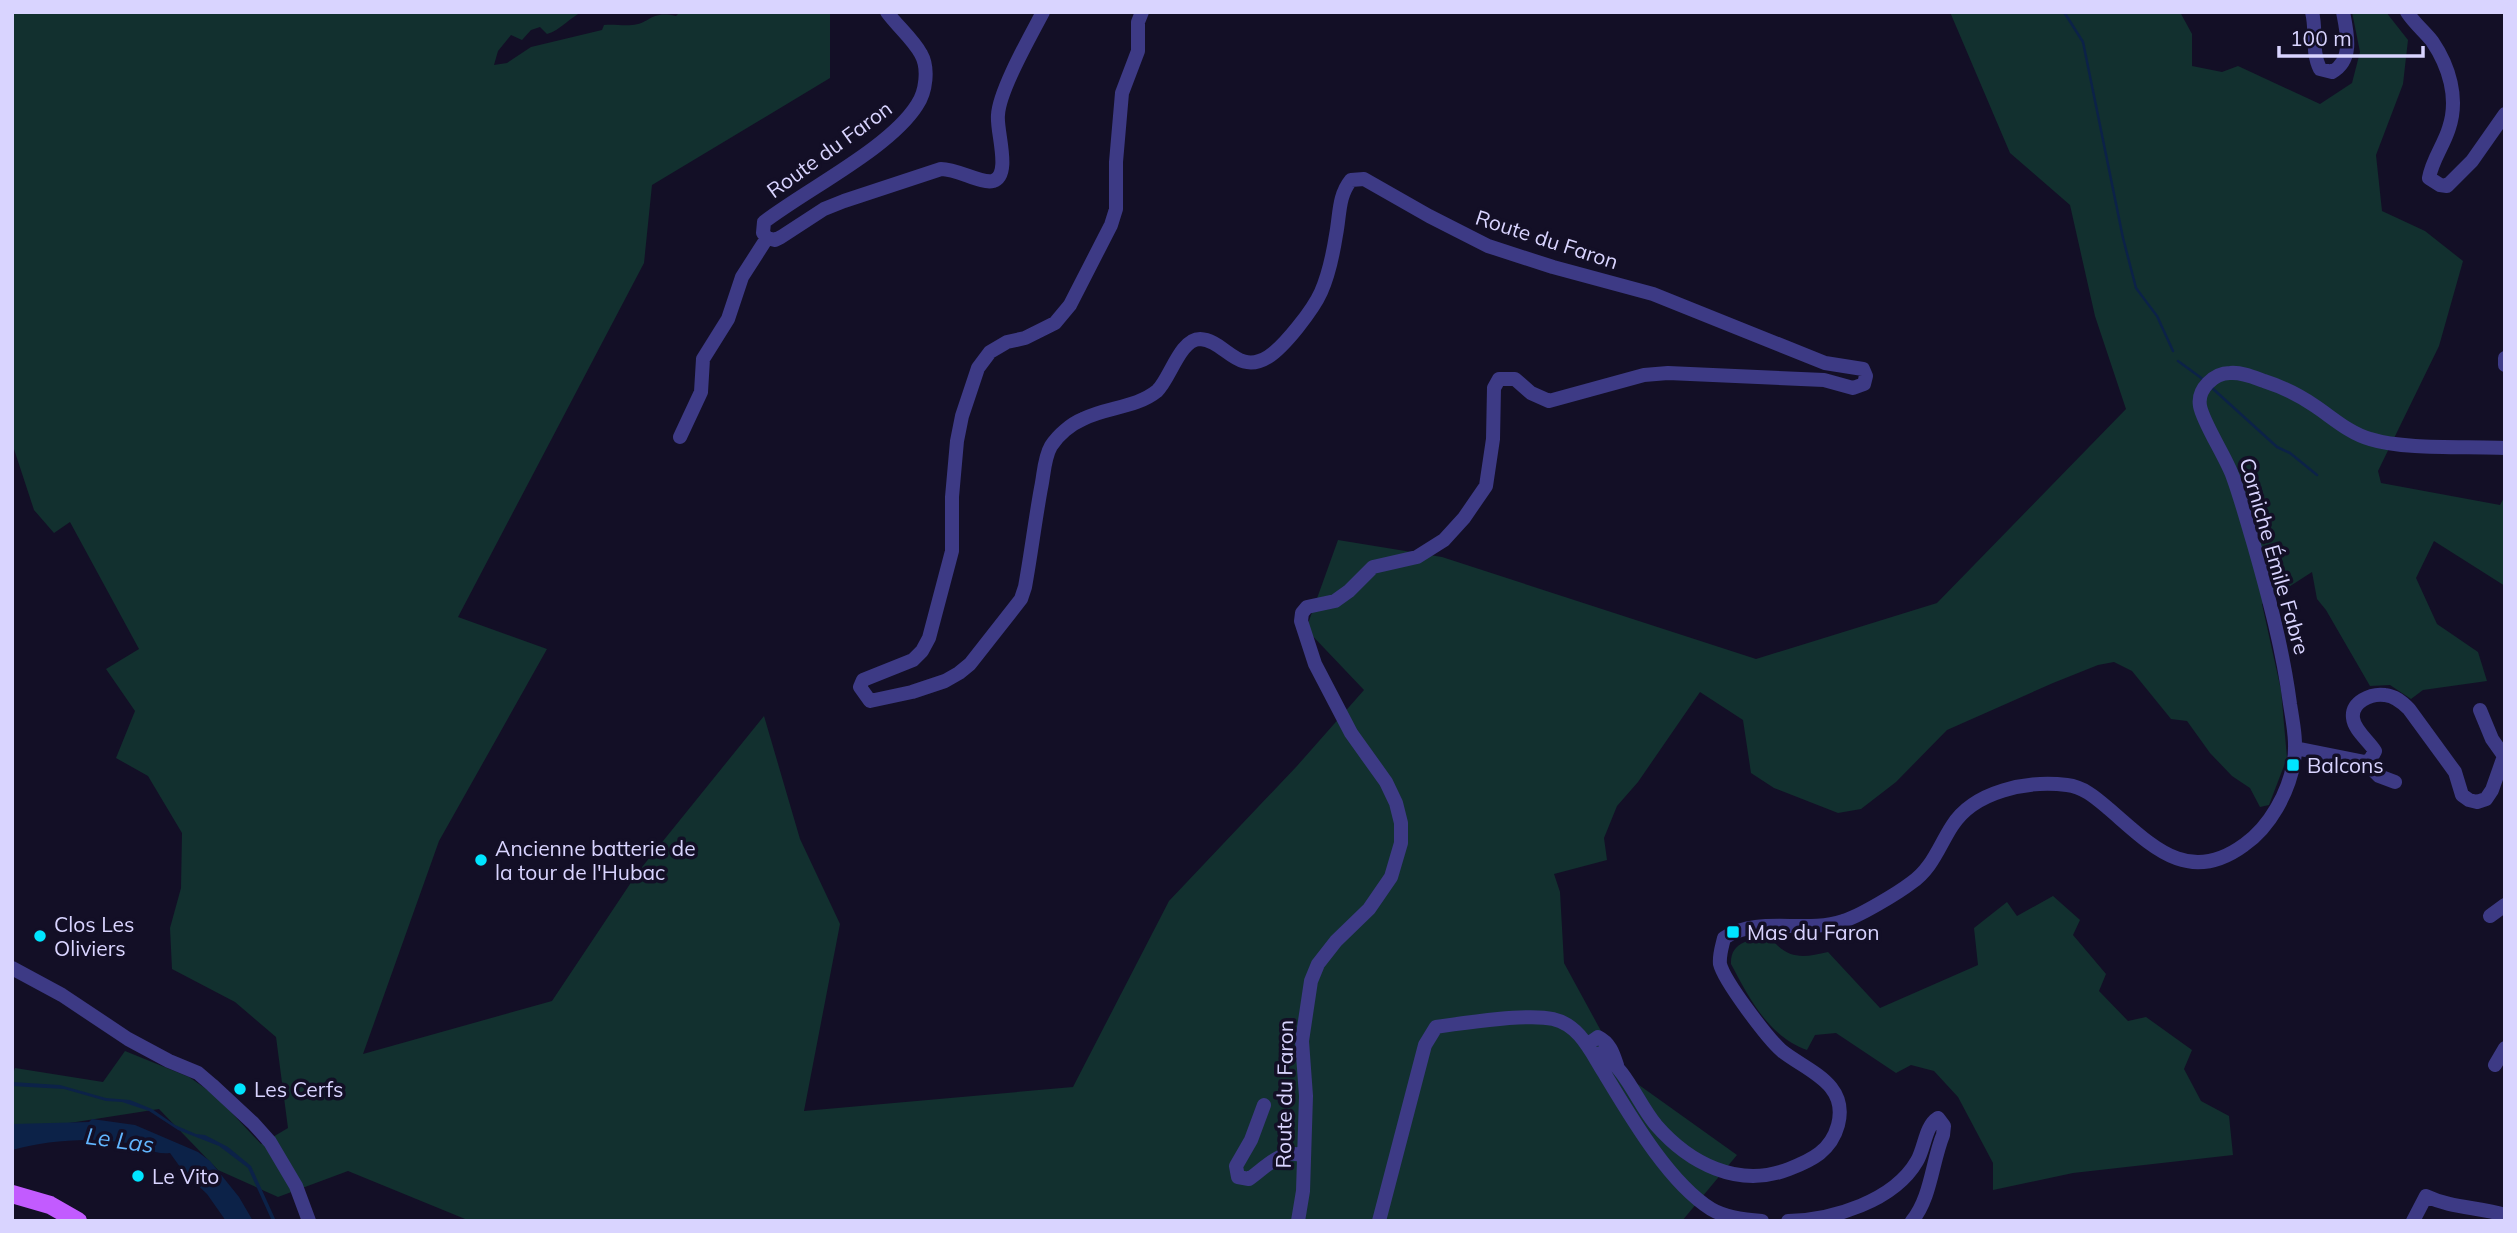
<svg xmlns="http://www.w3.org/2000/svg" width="2517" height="1233" viewBox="0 0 2517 1233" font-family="Mulish,sans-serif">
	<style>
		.green { fill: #12302f }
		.water { fill: #0c2248 }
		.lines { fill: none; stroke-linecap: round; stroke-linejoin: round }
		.stream { stroke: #0c2248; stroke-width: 2.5 }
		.minor { stroke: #3d3a85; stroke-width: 14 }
		.major { stroke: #c25bff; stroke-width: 18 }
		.poi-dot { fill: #00e5ff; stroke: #130f26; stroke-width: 2.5 }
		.labels { text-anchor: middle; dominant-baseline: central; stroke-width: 7; stroke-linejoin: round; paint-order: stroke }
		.street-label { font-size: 21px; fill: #d9d4ff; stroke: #130f26 }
		.poi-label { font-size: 21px; fill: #d9d4ff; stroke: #130f26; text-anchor: start }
		.water-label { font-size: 23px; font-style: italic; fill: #62b6ff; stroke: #130f26 }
	</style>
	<rect width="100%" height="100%" fill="#130f26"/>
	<path class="green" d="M12 12H582C569 18 561 30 547 34L540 27 531 30 522 40 511 35 498 51 494 65 507 63 531 47 602 30 604 25C614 24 623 26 632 25 650 24 650 10 676 16L680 12H830V78L652 185 644 263 458 617 547 649 439 841 363 1054 552 1001 638 872 764 716 800 839 840 924 804 1111 1073 1087 1169 901 1297 766 1364 690 1306 629 1338 540 1442 557 1756 659 1937 603 2126 409 2095 316 2070 205 2010 153 1950 12H2180L2192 34V66L2222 72 2238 66 2320 104 2352 83 2360 52 2352 12H2386L2408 40 2403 84 2376 155 2382 211 2425 231 2463 261 2439 346 2378 471 2381 483 2500 505 2505 496V586L2434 541 2416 578 2437 624 2478 652 2487 681 2423 690 2411 699 2390 685 2370 686 2326 610 2317 599 2312 572 2262 604 2281 690 2287 758 2269 805 2260 807 2250 788 2232 776 2210 753 2187 721 2171 719 2132 671 2114 662 2098 665 2053 683 1947 730 1896 782 1861 809 1838 813 1774 788 1751 773 1743 720 1700 692 1638 782 1617 806 1604 838 1607 860 1554 874 1560 892 1564 963 1625 1075 1737 1155 1682 1221H470L348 1171 278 1197 218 1170 159 1109 12 1132V1077L15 1068 103 1082 125 1051 189 1077 215 1095 261 1144 288 1128 276 1037 235 1002 172 969 170 928 181 888 182 833 148 776 116 758 135 711 106 669 139 649 70 522 54 533 34 510 12 443Z
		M2053 896 2080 920 2073 935 2106 974 2099 991 2128 1021 2146 1017 2192 1050 2184 1069 2201 1101 2229 1116 2233 1155 2073 1173 1993 1190V1163L1958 1097 1934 1071 1911 1065 1896 1073 1836 1033 1815 1035 1807 1050C1769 1037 1749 998 1731 964 1730 941 1752 939 1770 937 1787 960 1803 958 1828 952L1880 1008 1978 965 1974 928 2007 902 2017 916Z"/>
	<path class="water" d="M12 1082 60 1085 106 1098 130 1100 152 1109 175 1125 196 1134 205 1135 228 1147 251 1166 276 1221H272L248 1168 219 1146 178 1130 149 1111 122 1102 106 1101 64 1089 12 1086Z
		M92 1119 135 1125 198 1152 210 1161 239 1197 253 1221H226L207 1194 183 1171 170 1153C154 1155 142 1146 127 1143 91 1137 48 1140 12 1150V1124L89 1122Z"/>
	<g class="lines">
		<path class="stream" d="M2064 12 2083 42 2123 238 2136 288 2157 316 2173 351
			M2178 361 2204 380
			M2211 387 2277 447 2290 453 2317 475"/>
		<path class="minor" d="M887 12C897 26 913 39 921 54 929 68 926 92 917 105 890 148 807 189 764 222L763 233 767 238 775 240 781 237 824 209 844 201 941 169C958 169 981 184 993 181 1012 175 996 131 998 115 999 91 1031 35 1043 12
			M1142 12 1138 22V51L1122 93 1116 162V209L1111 225 1070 305 1055 323 1025 338 1007 342 990 352 978 368 962 416 957 441 952 497V551L929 638 922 651 913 660 863 680 860 687 870 701 912 692 945 681 959 673 970 664 1021 599 1025 587C1031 554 1035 521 1041 488 1044 474 1044 458 1051 446 1058 435 1071 424 1083 419 1106 407 1136 408 1157 391 1170 379 1180 339 1200 339 1225 340 1237 376 1268 357 1284 347 1313 310 1321 292 1329 274 1333 254 1336 235 1340 215 1338 196 1351 180L1364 179 1429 216 1488 246 1553 267 1653 294 1825 363 1863 369 1866 376 1864 384 1853 388 1824 380 1668 373 1644 375 1549 401 1531 393 1515 379H1499L1494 388 1493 439 1486 486 1464 518 1444 540 1417 557 1373 567 1349 591 1335 601 1307 607 1302 613 1301 621 1315 664 1351 733 1386 782 1396 803 1401 823V843L1391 877 1369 909 1336 941 1318 964 1311 981 1302 1041 1306 1096 1303 1191 1298 1221
			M2312 12C2317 31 2311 51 2320 69L2332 72C2354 60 2347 33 2343 12
			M2407 12C2414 23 2424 31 2432 41 2449 66 2459 98 2449 128 2444 145 2432 160 2429 178L2440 185 2447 186 2472 161 2505 114
			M2505 358V365
			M680 437 701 392 703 359 728 319 742 277 767 238
			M2295 748 2365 762 2379 776 2395 782
			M2365 762 2370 760 2375 751C2369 741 2354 730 2353 718 2351 702 2371 693 2385 695 2395 696 2402 702 2409 709L2455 772 2462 795 2469 800 2477 802 2486 799 2492 790 2504 756 2492 739 2480 710
			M2490 916 2505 905
			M12 968 62 995 128 1039 169 1061 198 1073 212 1085 253 1123 270 1142 296 1186 309 1221
			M1588 1044 1598 1037C1610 1043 1613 1053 1617 1065
			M1594 1055 1601 1053C1627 1070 1637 1102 1656 1125 1689 1163 1738 1189 1789 1169 1812 1160 1831 1151 1838 1125 1849 1083 1807 1071 1782 1051 1768 1039 1724 981 1720 964 1719 955 1722 947 1724 938 1758 915 1805 934 1843 921 1858 917 1898 893 1911 883 1932 869 1939 846 1952 826 1974 791 2028 780 2067 785 2084 787 2096 798 2109 809 2152 846 2188 886 2244 845 2270 827 2289 792 2294 761 2297 742 2293 723 2290 704 2283 650 2269 598 2254 545 2247 522 2241 499 2233 477 2226 457 2203 423 2200 406 2197 389 2214 373 2230 373 2242 372 2253 377 2264 381 2283 387 2299 395 2315 406 2333 418 2349 433 2370 439 2405 450 2466 446 2505 448
			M2495 1065 2505 1048
			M1264 1105 1251 1140 1236 1166 1238 1177 1249 1179C1265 1168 1282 1147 1303 1156
			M1379 1221 1425 1045 1436 1027C1463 1023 1527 1013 1553 1019 1579 1025 1590 1050 1603 1071 1629 1114 1668 1182 1711 1209 1726 1218 1745 1220 1762 1221
			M1788 1221C1833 1220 1894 1201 1917 1161 1925 1147 1925 1126 1938 1118L1944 1126 1943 1135C1932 1162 1931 1198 1912 1221
			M2413 1221 2426 1196C2451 1208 2478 1207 2505 1215"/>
		<path class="major" d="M12 1194 50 1205 78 1221"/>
	</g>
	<g class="poi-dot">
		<rect x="2286" y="758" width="14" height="14" rx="3.5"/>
		<circle cx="481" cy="860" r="7"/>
		<rect x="1726" y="925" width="14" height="14" rx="3.5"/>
		<circle cx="40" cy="936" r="7"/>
		<circle cx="240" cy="1089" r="7"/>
		<circle cx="138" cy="1176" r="7"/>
	</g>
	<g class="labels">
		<g class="street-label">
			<text transform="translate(829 149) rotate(-36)">Route du Faron</text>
			<text transform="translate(1547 239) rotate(18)">Route du Faron</text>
			<text transform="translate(2275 556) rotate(74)">Corniche Émile Fabre</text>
			<text transform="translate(1284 1094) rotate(-89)">Route du Faron</text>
		</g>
		<g class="poi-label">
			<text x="2307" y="765">Balcons</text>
			<text x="495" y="848">Ancienne batterie de<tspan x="495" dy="24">la tour de l'Hubac</tspan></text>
			<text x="54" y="924">Clos Les<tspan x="54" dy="24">Oliviers</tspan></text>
			<text x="1747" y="932">Mas du Faron</text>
			<text x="254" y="1089">Les Cerfs</text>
			<text x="152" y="1176">Le Vito</text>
		</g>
		<g class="water-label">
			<text transform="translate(120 1140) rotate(8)">Le Las</text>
		</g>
	</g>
	<rect width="2517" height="1233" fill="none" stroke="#d9d4ff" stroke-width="28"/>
	<path d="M2279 46v10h144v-10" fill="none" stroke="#d9d4ff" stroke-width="3.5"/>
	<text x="2290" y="46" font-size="21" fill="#d9d4ff" stroke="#130f26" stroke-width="5" paint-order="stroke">100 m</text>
</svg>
